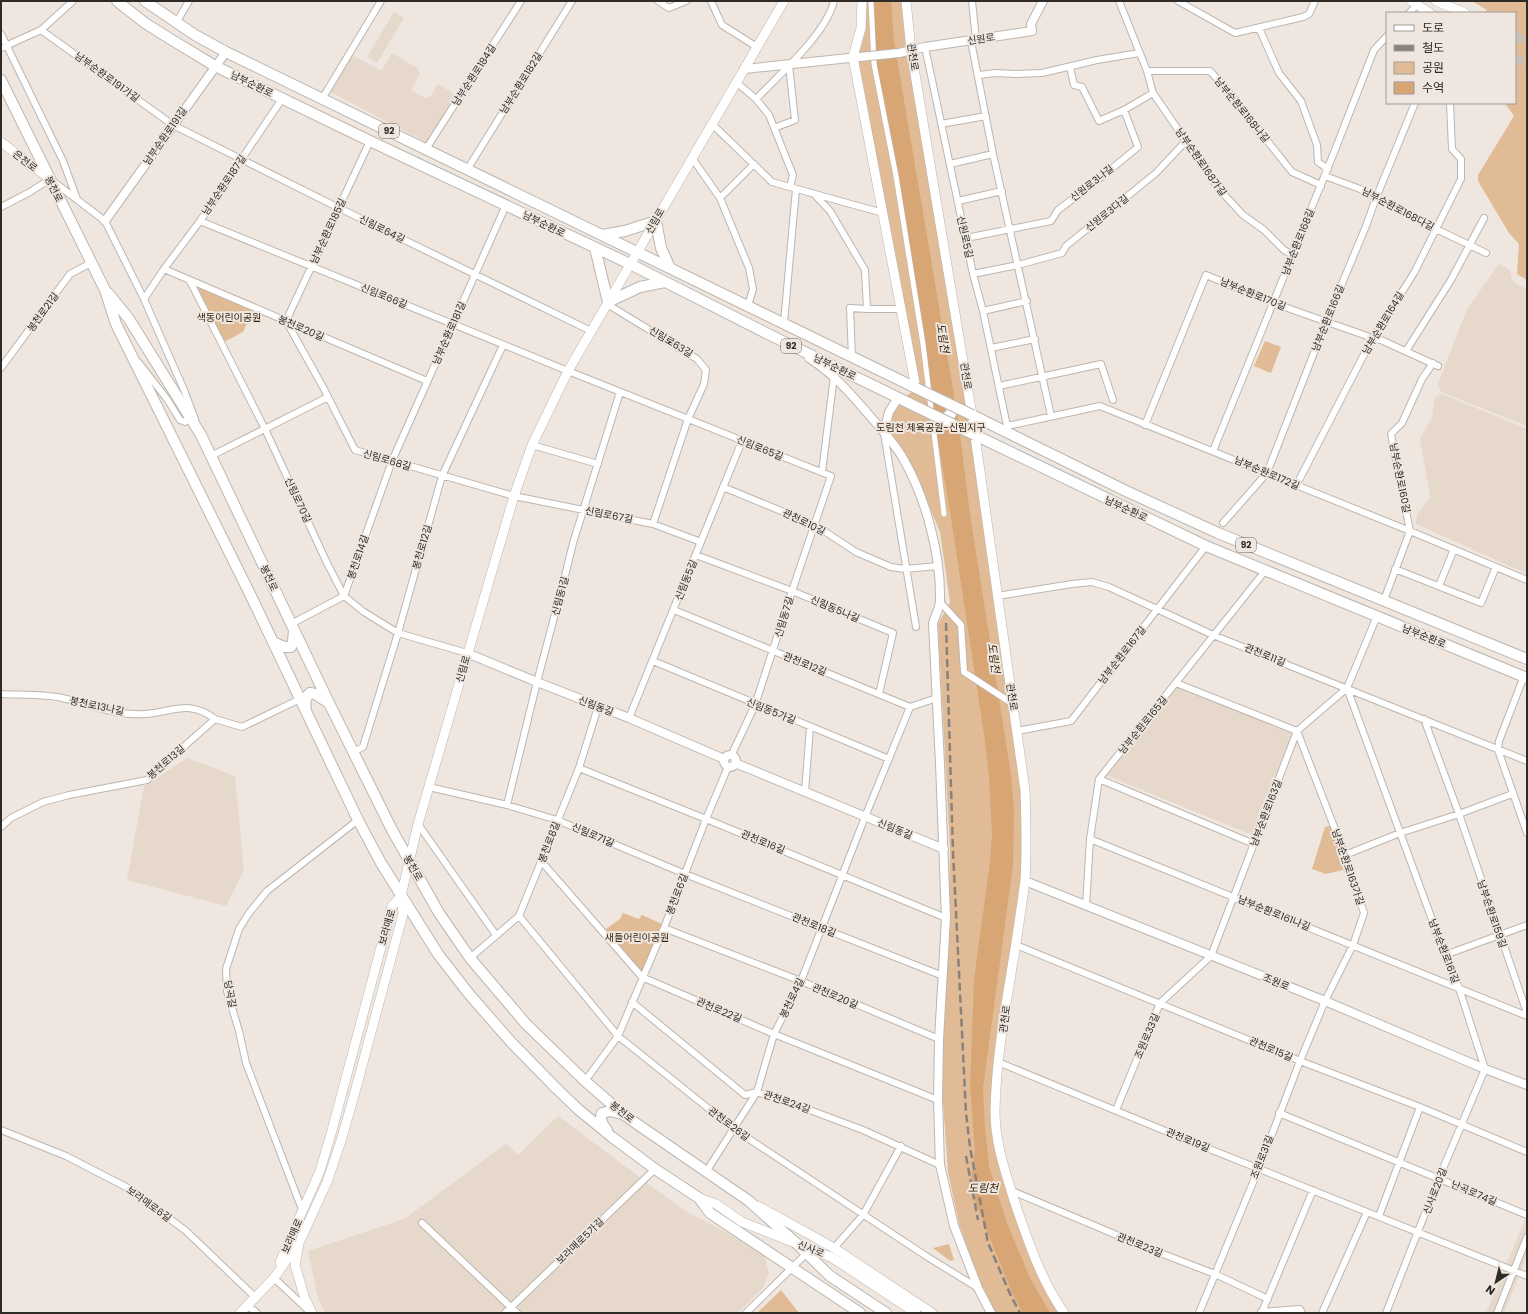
<svg xmlns="http://www.w3.org/2000/svg" width="1528" height="1314" viewBox="0 0 1528 1314" font-family="Poppins,'Noto Sans KR',sans-serif">
	<style>
		.built { fill: #e6d9cc }
		.green { fill: #e0bb96 }
		.water { fill: #d7a674 }
		.lines { fill: none; stroke-linecap: round; stroke-linejoin: round }
		.secondary-tunnel { stroke: #c7c0ba; stroke-width: 9; stroke-dasharray: 9 4.5; stroke-linecap: butt }
		.pedestrian-casing { stroke: #bdb6af; stroke-width: 6 }
		.minor-casing { stroke: #bdb6af; stroke-width: 8 }
		.tertiary-casing { stroke: #bdb6af; stroke-width: 10 }
		.secondary-casing { stroke: #bdb6af; stroke-width: 10 }
		.primary-casing { stroke: #bdb6af; stroke-width: 12 }
		.pedestrian { stroke: #fff; stroke-width: 5 }
		.minor { stroke: #fff; stroke-width: 6 }
		.tertiary { stroke: #fff; stroke-width: 8 }
		.secondary { stroke: #fff; stroke-width: 9 }
		.primary { stroke: #fff; stroke-width: 10 }
		.rail { stroke: #88827d; stroke-width: 2.5; stroke-dasharray: 8 4; stroke-linecap: butt }
		.tertiary-bridge-casing { stroke: #bdb6af; stroke-width: 10; stroke-linecap: butt }
		.primary-bridge-casing { stroke: #bdb6af; stroke-width: 12; stroke-linecap: butt }
		.tertiary-bridge { stroke: #fff; stroke-width: 8 }
		.primary-bridge { stroke: #fff; stroke-width: 10 }
		.labels { text-anchor: middle; dominant-baseline: central; stroke-width: 4; stroke-linejoin: round; paint-order: stroke }
		.shield { fill: #eee6df; stroke: #67625e; stroke-width: 1 }
		.shield-label { font-size: 9px; font-weight: bold; fill: #2d2a27 }
		.street-label { font-size: 10px; fill: #2d2a27; stroke: #eee6df }
		.park-label { font-size: 10px; fill: #3a250e; stroke: #eee6df }
		.water-label { font-size: 11px; font-style: italic; fill: #3b260f; stroke: #eee6df }
	</style>
	<rect width="100%" height="100%" fill="#eee6df"/>
	<path class="built" d="M394 12 404 18 377 63 367 57Z
		M392 53 417 68 420 74 411 90 425 98 430 97 438 84 458 96 426 142 330 92 352 55 381 71Z
		M1499 264 1510 270 1512 280 1517 284 1527 289V426L1441 392 1438 384 1467 309Z
		M1442 394 1527 429V574L1416 524 1417 515 1430 497 1420 439 1432 417 1435 397Z
		M1176 683 1297 731 1257 837 1103 774Z
		M187 758 235 776 244 870 226 906 127 880 144 786Z
		M558 1116 658 1191 684 1210 735 1237 764 1256 769 1272 763 1288 738 1313H325L318 1298 308 1251 404 1219 506 1144 518 1155Z
		M1527 1215V1256L1504 1313H1486Z"/>
	<path class="green" d="M864 1H904L968 403 1023 795 1021 886 994 1108 1025 1242 1063 1313H996L982 1288 959 1224 948 1172 943 1102 942 1042 948 941 950 850 938 624 950 602 940 532 920 484 887 432 889 416 900 401 918 387 857 65V52Z
		M1472 1H1527V280L1517 274 1519 244 1509 233 1478 181V175L1514 116 1505 103H1515V13H1485L1487 10Z
		M190 281 254 308 243 332 222 343Z
		M1265 341 1281 347 1271 373 1254 366Z
		M1330 826 1347 869 1326 874 1312 869 1325 827Z
		M623 913 639 919 642 915 662 924 642 973 606 929 620 919Z
		M949 1244 954 1260 950 1261 933 1248Z
		M781 1290 799 1313H757Z"/>
	<path class="water" d="M871 1H891L894 41 958 419 970 514 1011 775 1014 810 1013 865 983 1088 985 1129 989 1167 1007 1223 1030 1278 1050 1313H1023L1013 1295 970 1189 975 1150 970 1087 974 979 990 862 992 834 989 776 984 734 951 518 875 62Z"/>
	<g class="lines">
		<path class="secondary-tunnel" d="M1515 36 1527 42
			M1515 58 1527 64"/>
		<g class="pedestrian-casing">
			<path id="pedestrian" d="M871 1 874 64 896 176 923 344 944 514"/>
		</g>
		<g class="minor-casing">
			<path id="minor" d="M658 1 669 8 686 1
				M711 1 722 25 757 47
				M972 1 976 40
				M1119 1 1147 71 1153 93 1218 188 1243 215 1264 230 1284 250 1293 255
				M1178 1 1235 33 1303 17 1309 14 1315 1
				M1409 13 1417 5
				M176 23 189 1
				M1259 28 1279 73 1301 101 1317 145 1318 162 1328 169
				M41 30 173 125 339 208 591 331
				M1 34 63 161 77 199
				M971 41 993 154 1051 416
				M925 47 973 274 983 311 1007 426
				M1 48 41 30 73 1
				M1070 67 1074 85 1082 87 1099 121 1124 110 1153 93
				M1147 71H1210L1221 83 1292 172 1321 185V186
				M979 75 995 73 1016 74 1042 73 1097 60 1139 53
				M736 82 756 99 769 115 793 175 790 187
				M322 99 381 1
				M756 99C780 74 826 34 834 1
				M712 124 772 182 883 213
				M941 124 986 116
				M774 128 795 120 789 65
				M370 141 286 321 323 387 355 450 514 496 653 524 701 542
				M426 149 521 1
				M692 158 720 198 749 268 753 289 748 306
				M950 164 993 154
				M470 165 572 1
				M1325 176 1360 189 1436 229 1486 253
				M815 195 830 211 865 270 867 309 850 308 852 357
				M720 198 754 164
				M958 201 1002 191
				M1 207 30 192 50 179 105 221 144 299 184 390 195 419
				M200 221 568 371 831 476 792 591 755 705 731 756
				M966 238 1051 221 1058 210 1094 183 1138 147 1124 110
				M164 269 200 221 282 99
				M973 274 1018 265 1062 253 1066 246 1156 173 1186 141
				M190 281 265 429 327 563 344 596 364 612 398 633 467 653
				M144 299 164 269 427 381
				M607 304 697 359 706 370 704 384 688 419 653 524
				M867 309H901
				M983 311 1027 301
				M784 323 796 189
				M991 348 1035 339
				M1406 351 1451 280 1484 218
				M139 363 167 399 180 420 185 422 190 415
				M1 368 70 274 91 263
				M999 386 1101 364 1113 400
				M1145 425 1206 275 1273 303 1367 336 1372 339 1381 340 1438 366
				M1004 431 1007 426 1100 406 1410 531 1527 580
				M884 433 916 627
				M532 445 598 464
				M1213 451 1335 150 1374 50 1387 36
				M211 456 328 397
				M822 472 834 376
				M1296 486 1372 339 1414 273 1461 179V159L1452 149 1450 103
				M723 487 815 525 856 552 891 567 905 569 938 566
				M1223 523 1267 473 1326 322 1366 226 1376 198 1415 103
				M696 555 792 591 893 633 879 694
				M1395 569 1481 603 1496 567
				M1439 586 1454 549
				M997 596 1072 584 1092 582 1109 587 1213 635 1527 761
				M1384 600 1410 531 1391 434 1402 423 1422 379 1433 363
				M940 602 961 625 964 672 1013 704
				M674 610 910 707 937 698
				M1377 616 1347 688 1445 955 1459 988 1485 1069 1439 1178 1386 1313
				M291 624 344 596 392 461 506 205
				M653 661 889 759
				M1524 676 1499 741 1498 750 1527 833
				M1176 683 1297 731 1345 855 1364 913 1353 945 1325 1001 1300 1061 1259 1168 1199 1313
				M1 694C19 695 45 694 62 698 89 704 116 716 145 714 173 712 189 699 215 719
				M629 718 742 441
				M1424 719 1459 814 1527 1013
				M1017 731 1071 721 1206 546
				M353 752 363 747 398 633 442 476 503 345
				M579 768 706 819 946 918
				M1099 779 1254 844
				M429 787 507 805 557 820 685 874 943 976
				M805 792 810 727
				M507 805 537 682 565 576 573 543 620 392
				M418 824 496 935
				M1 827 11 818 43 802 69 795 147 780 164 765 167 759 181 749 215 719 242 727 300 699
				M1090 839 1527 1016
				M1345 855 1400 833 1459 814 1512 794
				M541 861 642 977 774 1034 938 1100
				M1086 906 1090 839 1099 779 1265 571
				M519 916 618 1036 734 1129 926 1256 978 1288
				M664 928 801 981 939 1039
				M1016 945 1300 1061 1420 1107 1527 1152
				M1445 955 1527 925
				M470 958 519 916 579 768 598 707
				M632 1002 745 1095 757 1092 791 1103 863 1130 940 1165
				M998 1062 1192 1142 1527 1276
				M585 1081 618 1036 664 928 706 819 728 767
				M1116 1110 1160 1003 1211 956 1297 731 1347 688
				M1279 1113 1527 1215
				M1 1130 66 1156 130 1189 186 1231 255 1297
				M706 1172 757 1092 774 1034 801 981 865 817 910 707
				M1012 1191 1150 1249 1215 1274 1268 1299
				M303 1212 246 1063 239 1031 227 991 226 969 239 929 249 913 267 891 358 820
				M1379 1216 1420 1107
				M422 1223 517 1313
				M834 1248 863 1215 901 1146
				M274 1278 309 1311
				M248 1306 257 1313
				M1261 1312 1300 1309 1302 1313
				M1262 1312 1313 1190
				M505 1313 655 1169
				M746 1313 809 1251
				M1322 1313 1367 1212
				M1497 1313 1527 1237"/>
		</g>
		<g class="tertiary-casing">
			<path id="tertiary" d="M899 53 925 47 1032 31 1031 24 1043 1
				M744 69 859 57
				M105 221 226 52
				M809 358C835 375 850 393 870 416 882 430 895 444 904 460 926 499 941 555 940 600 940 608 935 616 933 623L940 764 946 918 939 1039 938 1100 940 1165 954 1226 978 1288 991 1313
				M884 432 889 412 898 398
				M467 653 537 682 629 718 724 759
				M724 761a6 6 0 1 1 12 0a6 6 0 1 1-12 0Z
				M735 763 944 849
				M1025 881 1325 1001 1485 1069 1527 1085"/>
		</g>
		<g class="secondary-casing">
			<path id="secondary" d="M862 1 861 28 853 57 916 388
				M906 1 911 50 972 415 1025 790C1026 821 1027 851 1025 881 1023 895 1021 909 1019 923 1010 985 996 1049 995 1112 995 1143 1006 1174 1015 1203 1028 1241 1041 1280 1064 1313
				M1411 1 1430 13
				M1436 1 1465 13
				M1 142 50 179
				M699 1198 716 1204 742 1222 831 1257 916 1313
				M758 1206 834 1248 932 1313
				M299 1244 295 1265 305 1299 312 1313
				M280 1262 320 1171 331 1134 392 906 401 896
				M240 1313 274 1278 300 1241 327 1182 341 1141 355 1092 403 914 401 896 418 824 514 496 532 445 568 371 784 1"/>
		</g>
		<g class="primary-casing">
			<path id="primary" d="M117 1 145 23 172 40 215 66 370 141 630 264 770 335 919 408
				M145 1 195 35 226 52 916 388
				M1 80 105 290 116 324 250 594 358 820 381 863 438 954 469 994 511 1042 557 1089 579 1110 612 1137 655 1169 699 1198 710 1213 860 1313
				M602 235 625 231 656 221 661 248 670 268
				M595 248 608 302 640 287 665 282
				M108 293 129 319 201 435 329 703 392 830 439 913 470 958 526 1024 585 1081 624 1115 749 1201 797 1244 830 1276 886 1313
				M972 415 1126 491 1218 533 1527 659
				M939 418 944 419 951 414 952 409 947 402
				M975 435 1206 546 1527 678
				M273 642 285 647H291L293 642 294 630
				M306 710C305 704 305 697 310 693L315 694 329 703
				M607 1130C603 1125 599 1120 602 1113L610 1111 622 1114"/>
		</g>
		<use href="#pedestrian" class="pedestrian"/>
		<use href="#minor" class="minor"/>
		<use href="#tertiary" class="tertiary"/>
		<use href="#secondary" class="secondary"/>
		<use href="#primary" class="primary"/>
		<path class="rail" d="M946 623 953 852 966 1113 970 1147 988 1243 1011 1296 1020 1313
			M966 1156 978 1220"/>
		<g class="tertiary-bridge-casing">
			<path id="tertiary-bridge" d="M860 57 899 53"/>
		</g>
		<g class="primary-bridge-casing">
			<path id="primary-bridge" d="M916 388 972 415
				M919 408 975 435"/>
		</g>
		<use href="#tertiary-bridge" class="tertiary-bridge"/>
		<use href="#primary-bridge" class="primary-bridge"/>
	</g>
	<g class="labels">
		<g class="shield">
			<rect x="379" y="124" width="20" height="14" rx="3"/>
			<rect x="781" y="339" width="20" height="14" rx="3"/>
			<rect x="1236" y="538" width="20" height="14" rx="3"/>
		</g>
		<g class="shield-label">
			<text x="389" y="131">92</text>
			<text x="791" y="346">92</text>
			<text x="1246" y="545">92</text>
		</g>
		<g class="street-label">
			<text transform="translate(981 39) rotate(-9)">신원로</text>
			<text transform="translate(913 57) rotate(82)">관천로</text>
			<text transform="translate(474 75) rotate(-57)">남부순환로184길</text>
			<text transform="translate(107 77) rotate(36)">남부순환로191가길</text>
			<text transform="translate(521 83) rotate(-58)">남부순환로182길</text>
			<text transform="translate(252 84) rotate(26)">남부순환로</text>
			<text transform="translate(1242 110) rotate(51)">남부순환로168나길</text>
			<text transform="translate(165 136) rotate(-55)">남부순환로191길</text>
			<text transform="translate(25 161) rotate(38)">은천로</text>
			<text transform="translate(1201 162) rotate(55)">남부순환로168가길</text>
			<text transform="translate(1092 183) rotate(-38)">신원로3나길</text>
			<text transform="translate(224 185) rotate(-56)">남부순환로187길</text>
			<text transform="translate(54 189) rotate(64)">봉천로</text>
			<text transform="translate(1398 209) rotate(28)">남부순환로168다길</text>
			<text transform="translate(1107 213) rotate(-39)">신원로3다길</text>
			<text transform="translate(655 221) rotate(-60)">신림로</text>
			<text transform="translate(544 224) rotate(26)">남부순환로</text>
			<text transform="translate(382 229) rotate(26)">신림로64길</text>
			<text transform="translate(328 231) rotate(-65)">남부순환로185길</text>
			<text transform="translate(965 237) rotate(78)">신원로5길</text>
			<text transform="translate(1298 242) rotate(-68)">남부순환로168길</text>
			<text transform="translate(1253 294) rotate(22)">남부순환로170길</text>
			<text transform="translate(384 296) rotate(22)">신림로66길</text>
			<text transform="translate(43 312) rotate(-54)">봉천로21길</text>
			<text transform="translate(1328 318) rotate(-68)">남부순환로166길</text>
			<text transform="translate(1383 323) rotate(-59)">남부순환로164길</text>
			<text transform="translate(301 328) rotate(23)">봉천로20길</text>
			<text transform="translate(449 333) rotate(-66)">남부순환로181길</text>
			<text transform="translate(671 342) rotate(31)">신림로63길</text>
			<text transform="translate(835 367) rotate(26)">남부순환로</text>
			<text transform="translate(966 376) rotate(81)">관천로</text>
			<text transform="translate(760 448) rotate(22)">신림로65길</text>
			<text transform="translate(387 460) rotate(16)">신림로68길</text>
			<text transform="translate(1267 473) rotate(23)">남부순환로172길</text>
			<text transform="translate(1400 478) rotate(79)">남부순환로160길</text>
			<text transform="translate(298 500) rotate(65)">신림로70길</text>
			<text transform="translate(1126 509) rotate(25)">남부순환로</text>
			<text transform="translate(609 515) rotate(11)">신림로67길</text>
			<text transform="translate(804 522) rotate(26)">관천로10길</text>
			<text transform="translate(422 547) rotate(-74)">봉천로12길</text>
			<text transform="translate(358 557) rotate(-71)">봉천로14길</text>
			<text transform="translate(269 578) rotate(65)">봉천로</text>
			<text transform="translate(686 580) rotate(-68)">신림동5길</text>
			<text transform="translate(560 596) rotate(-75)">신림동1길</text>
			<text transform="translate(835 609) rotate(23)">신림동5나길</text>
			<text transform="translate(784 617) rotate(-73)">신림동7길</text>
			<text transform="translate(1424 636) rotate(22)">남부순환로</text>
			<text transform="translate(1122 655) rotate(-52)">남부순환로167길</text>
			<text transform="translate(1265 655) rotate(22)">관천로11길</text>
			<text transform="translate(805 664) rotate(22)">관천로12길</text>
			<text transform="translate(463 669) rotate(-74)">신림로</text>
			<text transform="translate(1012 697) rotate(82)">관천로</text>
			<text transform="translate(97 706) rotate(12)">봉천로13나길</text>
			<text transform="translate(596 706) rotate(21)">신림동길</text>
			<text transform="translate(771 711) rotate(22)">신림동5가길</text>
			<text transform="translate(1143 725) rotate(-51)">남부순환로165길</text>
			<text transform="translate(166 762) rotate(-41)">봉천로13길</text>
			<text transform="translate(1266 813) rotate(-69)">남부순환로163길</text>
			<text transform="translate(895 829) rotate(22)">신림동길</text>
			<text transform="translate(593 835) rotate(23)">신림로71길</text>
			<text transform="translate(549 842) rotate(-69)">봉천로8길</text>
			<text transform="translate(763 842) rotate(22)">관천로16길</text>
			<text transform="translate(1348 867) rotate(71)">남부순환로163가길</text>
			<text transform="translate(413 868) rotate(60)">봉천로</text>
			<text transform="translate(677 894) rotate(-69)">봉천로6길</text>
			<text transform="translate(1274 913) rotate(22)">남부순환로161나길</text>
			<text transform="translate(1492 914) rotate(71)">남부순환로159길</text>
			<text transform="translate(814 925) rotate(22)">관천로18길</text>
			<text transform="translate(387 927) rotate(-74)">보라매로</text>
			<text transform="translate(1444 951) rotate(69)">남부순환로161길</text>
			<text transform="translate(1276 982) rotate(22)">조원로</text>
			<text transform="translate(230 994) rotate(79)">당곡길</text>
			<text transform="translate(835 996) rotate(23)">관천로20길</text>
			<text transform="translate(792 998) rotate(-64)">봉천로4길</text>
			<text transform="translate(719 1010) rotate(23)">관천로22길</text>
			<text transform="translate(1005 1019) rotate(-82)">관천로</text>
			<text transform="translate(1147 1036) rotate(-67)">조원로33길</text>
			<text transform="translate(1271 1049) rotate(23)">관천로15길</text>
			<text transform="translate(787 1102) rotate(19)">관천로24길</text>
			<text transform="translate(622 1112) rotate(38)">봉천로</text>
			<text transform="translate(729 1124) rotate(37)">관천로26길</text>
			<text transform="translate(1188 1140) rotate(22)">관천로19길</text>
			<text transform="translate(1262 1157) rotate(-69)">조원로31길</text>
			<text transform="translate(1435 1191) rotate(-69)">신사로20길</text>
			<text transform="translate(1474 1193) rotate(23)">난곡로74길</text>
			<text transform="translate(149 1204) rotate(36)">보라매로6길</text>
			<text transform="translate(292 1236) rotate(-66)">보라매로</text>
			<text transform="translate(580 1241) rotate(-44)">보라매로5가길</text>
			<text transform="translate(1140 1245) rotate(22)">관천로23길</text>
			<text transform="translate(811 1249) rotate(21)">신사로</text>
		</g>
		<g class="park-label">
			<text x="229" y="317">색동어린이공원</text>
			<text x="931" y="427">도림천 체육공원-신림지구</text>
			<text x="637" y="937">새들어린이공원</text>
		</g>
		<g class="water-label">
			<text transform="translate(943 338) rotate(81)">도림천</text>
			<text transform="translate(994 658) rotate(82)">도림천</text>
			<text x="983" y="1188">도림천</text>
		</g>
	</g>
	<rect width="1528" height="1314" fill="none" stroke="#2d2a27" stroke-width="4"/>
	<rect x="1386" y="12" width="130" height="92" fill="#eee6df" stroke="#a19b95"/>
	<rect x="1394" y="25" width="20" height="6" fill="#ffffff" stroke="#a19b95"/>
	<text x="1422" y="32" font-size="12" fill="#2d2a27">도로</text>
	<rect x="1394" y="45" width="20" height="6" fill="#88827d" stroke="#a19b95"/>
	<text x="1422" y="52" font-size="12" fill="#2d2a27">철도</text>
	<rect x="1394" y="62" width="20" height="12" fill="#e0bb96" stroke="#a19b95"/>
	<text x="1422" y="72" font-size="12" fill="#2d2a27">공원</text>
	<rect x="1394" y="82" width="20" height="12" fill="#d7a674" stroke="#a19b95"/>
	<text x="1422" y="92" font-size="12" fill="#2d2a27">수역</text>
	<g transform="translate(1496 1282) rotate(215)" stroke="#eee6df" stroke-width="3" paint-order="stroke">
	<path d="M0-3L7 15L0 10L-7 15Z" fill="#2d2a27"/>
	<text y="-6" font-size="11" font-weight="bold" text-anchor="middle" fill="#2d2a27">N</text>
	</g>
</svg>
